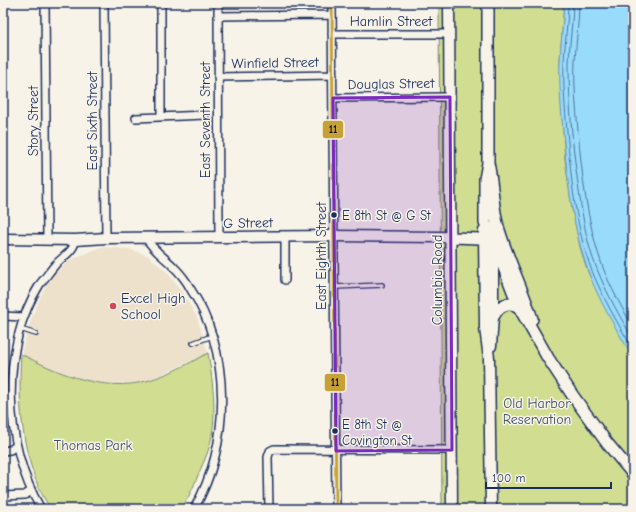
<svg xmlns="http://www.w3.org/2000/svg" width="636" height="512" viewBox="0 0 636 512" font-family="'Comic Neue',sans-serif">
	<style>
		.built { fill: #eee1cc }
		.green { fill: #d1dd90; stroke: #768677 }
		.water { fill: #99dbfb; stroke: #6796bc }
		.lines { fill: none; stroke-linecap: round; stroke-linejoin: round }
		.shore { stroke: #4d749d; stroke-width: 1 }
		.lane-casing { stroke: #1b2f5e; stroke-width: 6 }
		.street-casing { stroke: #1b2f5e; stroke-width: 10 }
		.secondary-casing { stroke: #1b2f5e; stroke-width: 13 }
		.primary-casing { stroke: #1b2f5e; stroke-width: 14 }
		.lane { stroke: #f7f3e8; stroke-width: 3.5 }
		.street { stroke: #f7f3e8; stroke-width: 7 }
		.secondary { stroke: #f7f3e8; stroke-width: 10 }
		.primary { stroke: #f7f3e8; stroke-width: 11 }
		.bus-1-casing { stroke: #f7f3e8; stroke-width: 6 }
		.bus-1 { stroke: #c6a138; stroke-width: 3 }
		.marked { fill: #7b2cbf; fill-opacity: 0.2; stroke: #7b2cbf; stroke-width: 3; stroke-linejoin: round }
		.bus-dot { fill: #1b2f5e; stroke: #f7f3e8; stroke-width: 1.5 }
		.poi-dot { fill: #d1495b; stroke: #f7f3e8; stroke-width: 1.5 }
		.labels { text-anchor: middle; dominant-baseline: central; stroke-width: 3; stroke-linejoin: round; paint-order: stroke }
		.bus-label { font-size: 13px; fill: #1b2f5e; stroke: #f7f3e8; text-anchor: start }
		.street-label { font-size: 14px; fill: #1b2f5e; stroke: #f7f3e8 }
		.poi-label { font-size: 14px; fill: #1b2f5e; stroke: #f7f3e8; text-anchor: start }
		.park-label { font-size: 14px; fill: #3f5268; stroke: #f7f3e8 }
		.line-badge { stroke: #f7f3e8; stroke-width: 1.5 }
		.pale-badge-label { font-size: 11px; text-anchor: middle; font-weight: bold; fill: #111 }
	</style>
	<rect width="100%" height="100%" fill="#f7f3e8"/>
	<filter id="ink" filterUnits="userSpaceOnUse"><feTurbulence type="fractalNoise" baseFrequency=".025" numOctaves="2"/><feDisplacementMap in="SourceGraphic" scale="8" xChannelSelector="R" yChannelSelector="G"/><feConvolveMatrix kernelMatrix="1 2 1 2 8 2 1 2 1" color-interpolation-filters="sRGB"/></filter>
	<g filter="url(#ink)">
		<path class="built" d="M101 247 129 249 147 255 167 272 182 292 197 317 208 353 154 378 137 383 118 384 93 382 79 378 50 368 21 354 31 319 41 295 52 276 70 260Z"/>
		<path class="green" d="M439 3H564L560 61 561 101 565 159 572 209 580 247 588 272 608 313 633 357V509H442Z
			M208 353C213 383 218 418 209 448 207 455 204 461 201 468 195 483 190 496 181 509H51C47 503 43 497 40 490 21 448 18 399 21 354 56 372 97 390 138 383 162 378 186 365 208 353Z"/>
		<path class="water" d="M564 3H633V357C616 329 599 301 588 271 572 226 567 178 563 130 561 107 559 84 560 61 561 41 563 22 564 3Z"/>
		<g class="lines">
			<path class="shore" d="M568 3C568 22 565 41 564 61 563 84 565 107 567 131 571 177 575 227 592 271 603 298 618 324 633 349
				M573 3C573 23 569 43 569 63 569 104 572 144 578 184 582 213 586 243 597 269 607 294 620 317 633 339
				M579 3C579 22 576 41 575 61 574 84 576 107 578 130 582 176 587 222 602 265 610 287 622 308 633 327"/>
			<g class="lane-casing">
				<path id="lane" d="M335 287 382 285
					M20 329 36 334
					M193 343 212 336"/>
			</g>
			<g class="street-casing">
				<path id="street" d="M45 3 47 239
					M104 3 106 238
					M161 3V117
					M218 3 219 237
					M332 3 336 509
					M218 16 332 15
					M332 34H449
					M218 77 333 75
					M333 98 450 97
					M136 118 205 115
					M285 236V280
					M146 238C153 250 164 257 173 266 180 273 186 280 190 288 232 352 231 444 194 509
					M3 316 23 317
					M3 451 10 450 16 446
					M3 496 25 495 31 491
					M41 509C3 445 0 348 40 284 45 278 50 271 55 265 62 257 75 251 75 240
					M269 509 268 457 270 451 274 449 452 450"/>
			</g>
			<g class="secondary-casing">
				<path id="secondary" d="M449 3 452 509
					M484 231 485 328 489 358 491 509
					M3 239 75 240 106 238 333 236 440 237 493 239
					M491 346 493 317V242"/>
			</g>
			<g class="primary-casing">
				<path id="primary" d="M488 3V163C493 184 492 206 498 227 507 258 522 288 532 319
					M488 163 485 179V223L493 239 519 307 548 358 573 396 607 443 633 474
					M493 317C498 306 508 300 519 307"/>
			</g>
			<use href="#lane" class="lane"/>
			<use href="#street" class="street"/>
			<use href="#secondary" class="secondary"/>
			<use href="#primary" class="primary"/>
			<g class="bus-1-casing">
				<path id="bus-1" d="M332 3 336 509"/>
			</g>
			<use href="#bus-1" class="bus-1"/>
		</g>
	</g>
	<path class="marked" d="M450 97 452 450 336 451 333 98Z"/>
	<g class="bus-dot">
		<circle cx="334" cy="215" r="3.5"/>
		<circle cx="335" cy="431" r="3.5"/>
	</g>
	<circle class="poi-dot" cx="113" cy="306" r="4"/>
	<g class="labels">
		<g class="bus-label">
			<text x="342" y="215">E 8th St @ G St</text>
			<text x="342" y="424">E 8th St @<tspan x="342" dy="16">Covington St</tspan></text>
		</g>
		<g class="street-label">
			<text x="391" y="21">Hamlin Street</text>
			<text transform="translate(275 63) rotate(-1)">Winfield Street</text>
			<text transform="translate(391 84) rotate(-1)">Douglas Street</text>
			<text transform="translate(205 120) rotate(-90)">East Seventh Street</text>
			<text transform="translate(33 121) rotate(-90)">Story Street</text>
			<text transform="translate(92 121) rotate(-90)">East Sixth Street</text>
			<text transform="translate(248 223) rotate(-1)">G Street</text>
			<text transform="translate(321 256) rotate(-90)">East Eighth Street</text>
			<text transform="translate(437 280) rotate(-90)">Columbia Road</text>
		</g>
		<g class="poi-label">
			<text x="121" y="298">Excel High<tspan x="121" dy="16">School</tspan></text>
		</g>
		<g class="park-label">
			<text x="537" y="403">Old Harbor<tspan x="537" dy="16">Reservation</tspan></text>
			<text x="93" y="445">Thomas Park</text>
		</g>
	</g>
	<g class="line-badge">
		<rect x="322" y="120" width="22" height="19" rx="4" fill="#c6a138"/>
		<rect x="324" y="373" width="22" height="19" rx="4" fill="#c6a138"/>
	</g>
	<g class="pale-badge-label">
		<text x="333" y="133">11</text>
		<text x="335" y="386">11</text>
	</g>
	<rect width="636" height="512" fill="none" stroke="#f7f3e8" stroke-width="16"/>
	<rect x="8" y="8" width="620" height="496" fill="none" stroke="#1b2f5e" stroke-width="1.5" filter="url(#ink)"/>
	<path d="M486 482v6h125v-6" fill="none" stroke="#1b2f5e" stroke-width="2"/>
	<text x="492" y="482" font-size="12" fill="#1b2f5e" stroke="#f7f3e8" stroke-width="3" paint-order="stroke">100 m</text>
</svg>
